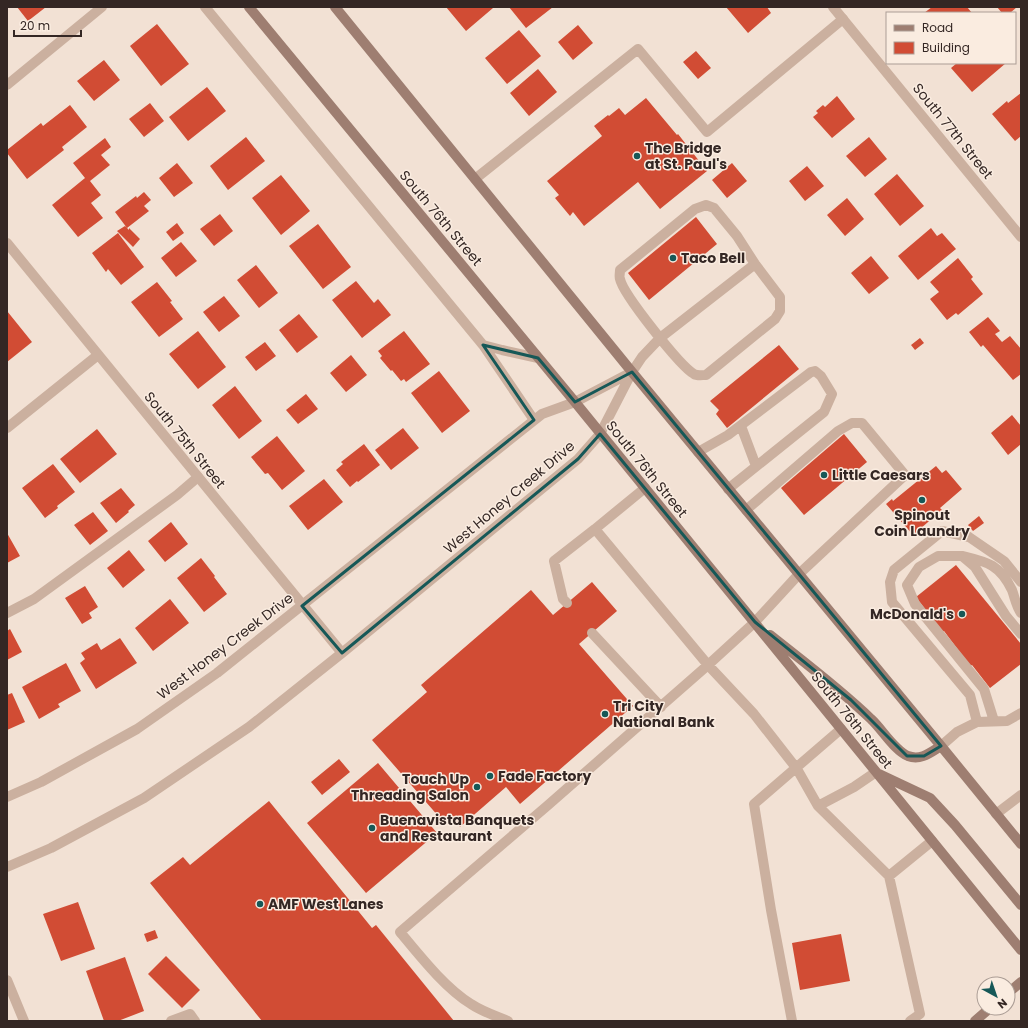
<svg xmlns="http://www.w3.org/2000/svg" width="1028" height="1028" viewBox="0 0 1028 1028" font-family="Poppins,sans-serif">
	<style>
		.building { fill: #d14c34 }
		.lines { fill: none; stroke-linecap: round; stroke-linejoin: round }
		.lane { stroke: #cbb09f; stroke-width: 10 }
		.street { stroke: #cbb09f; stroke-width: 10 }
		.secondary { stroke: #9e7e71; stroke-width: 10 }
		.marked { fill: none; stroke: #165857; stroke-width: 3; stroke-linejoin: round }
		.poi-dot { fill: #165857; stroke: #faece0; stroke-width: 1.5 }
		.labels { text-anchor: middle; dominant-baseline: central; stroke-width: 3; stroke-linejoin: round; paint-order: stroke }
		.street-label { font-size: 14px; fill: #342724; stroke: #faece0 }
		.poi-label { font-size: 14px; font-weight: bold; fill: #342724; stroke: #faece0; text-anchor: start }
	</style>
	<rect width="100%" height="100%" fill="#f2e1d4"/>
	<path class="building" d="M17 7H46L28 21Z
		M446 7H492L493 8 466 31Z
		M509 7H553L526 28Z
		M726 7H767L771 13 748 33Z
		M932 7H967L972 13H924Z
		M997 7H1017L1010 13H1002Z
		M157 24 189 64 161 86 130 46Z
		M578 25 593 43 573 60 558 42Z
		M519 30 541 56 507 84 485 58Z
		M696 51 711 68 698 79 683 62Z
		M104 60 120 80 94 101 77 81Z
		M957 63H1006L972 92 951 68Z
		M538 69 557 92 529 116 510 93Z
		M207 87 226 111 188 141 169 117Z
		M1021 93V136L1015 141 992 114 1007 101 1008 103Z
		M837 96 855 119 832 138 813 117 818 113 816 111 823 105 825 107Z
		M646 98 677 135 678 134 707 171 660 209 638 182 584 226 573 212 570 216 555 198 559 195 547 181 602 136 594 126 608 115 609 116 619 108 625 115Z
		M150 103 164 121 144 137 129 119Z
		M70 105 87 127 62 147 64 150 27 179 7 153V150L41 123 43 126Z
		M246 137 265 161 228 190 210 166Z
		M869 137 887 159 865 177 846 156Z
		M105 138 111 147 101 155 110 165 90 181 101 195 91 203 103 218 78 237 52 205 85 178 73 163Z
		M177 163 193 183 174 197 159 178Z
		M732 163 747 181 727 198 712 180Z
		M807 166 824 186 805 201 789 181Z
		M897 174 924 206 900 226 874 194Z
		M281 175 310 211 281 235 252 198Z
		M144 192 151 200 144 206 149 211 127 228 115 212 136 196 137 198Z
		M847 198 864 219 845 236 827 215Z
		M220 214 233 231 214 246 200 229Z
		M696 217 717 244 649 300 628 273Z
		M177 223 184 233 173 241 166 232Z
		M318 224 351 267 323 289 289 246Z
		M125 226 129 230V228L140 239 133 247 117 231Z
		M931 228 937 236 942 233 956 249 918 280 898 256Z
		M118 233 144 267 121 285 108 269 106 272 92 253Z
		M181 242 197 261 176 277 161 258Z
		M871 256 889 278 869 294 851 273Z
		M958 258 973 277 971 279 983 294 958 315 956 313 947 320 930 299 939 292 930 282Z
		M256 265 278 293 259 308 237 280Z
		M356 281 374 303 378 299 391 315 362 338 332 300Z
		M157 282 172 301 170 302 183 319 159 337 131 302Z
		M224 296 240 316 219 332 203 312Z
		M7 311 32 342 7 362Z
		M299 314 318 337 297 353 279 330Z
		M988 317 1000 331 995 334 1002 342 1010 336 1021 349V374L1013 380 983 345 981 347 969 332Z
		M198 331 226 367 198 389 169 354Z
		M404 331 430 364 406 382 404 379 401 381 392 370 391 371 380 358 382 356 378 351Z
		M920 338 924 343 915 350 911 345Z
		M265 342 276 356 256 371 245 357Z
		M779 345 799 369 727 428 716 414 719 410 710 401Z
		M351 355 367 375 346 392 330 373Z
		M439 371 470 411 442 433 411 393Z
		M235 386 262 421 239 439 212 405Z
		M306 394 318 409 298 424 286 410Z
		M1012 415 1021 426V444L1008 455 991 433Z
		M403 428 419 448 391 470 375 450Z
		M97 429 117 454 80 483 60 459Z
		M844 434 867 462 804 515 781 488Z
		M277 436 305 471 282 490 268 473 265 474 251 457Z
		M364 444 380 465 358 482 357 481 350 487 336 470 343 464 341 462Z
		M53 464 75 492 57 506 58 508 45 518 22 488Z
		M936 466 942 473 946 470 962 489 940 508 942 510 913 535 886 504 892 499 893 501Z
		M324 479 343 502 308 530 289 506Z
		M121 488 135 505 128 511 129 512 116 523 100 503Z
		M93 512 108 531 90 545 74 525Z
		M979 516 984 523 973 531 968 525Z
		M171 522 188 544 165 562 148 541Z
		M7 533 20 556 7 563Z
		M129 550 145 570 123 588 107 568Z
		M201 558 215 576 214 577 227 594 204 612 177 578Z
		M956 565 1021 644V664L990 688 972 665 970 666 944 631 942 632 916 597Z
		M592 582 617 611 579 644 633 706 520 804 506 787 460 827 454 819 446 825 372 740 427 692 421 685 531 590 553 615Z
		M85 586 98 607 89 613 92 618 82 624 65 598Z
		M170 599 189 623 153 651 135 628Z
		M10 629 22 652 7 660V631Z
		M120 638 137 663 96 689 80 663 85 659 81 653 97 643 101 650Z
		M66 663 81 691 58 704 60 707 39 719 22 687Z
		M12 693 25 722 7 730V695Z
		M339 759 350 772 322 795 311 782Z
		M378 763 437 833 366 893 307 823Z
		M269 801 372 928 376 925 454 1021H262L150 883 183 857 190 865Z
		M78 902 95 949 61 961 43 914Z
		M155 930 158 938 147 942 144 934Z
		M841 934 850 981 800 990 792 943Z
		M166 956 200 990 182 1008 148 974Z
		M125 957 144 1011 118 1021H104L86 971Z"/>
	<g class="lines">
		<path class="lane" d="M475 179 638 49 707 132 843 19
			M706 205 714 208 737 236 755 264 780 297V311L775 319 706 375C702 375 697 376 694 374 680 366 623 294 620 279 619 277 620 273 620 270L695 209Z
			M632 372 642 357 660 338 755 264
			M741 426 756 466
			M698 452 728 435 811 372 815 371 821 376 832 394 824 412 728 489
			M645 488 595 529 708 665 754 714 797 769 818 806 889 876 920 1014 910 1021
			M963 556C988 562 1000 565 1012 590 1015 598 1016 606 1021 613
			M567 603 563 599 554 561 595 529
			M7 613 34 599 177 495 198 477
			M592 633 661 707
			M994 721 984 689 915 604 907 585 919 567 938 556H962L975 567 1006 616 1021 634
			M977 722 970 695 892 602 890 582 894 570 942 531 969 537 1004 561 1021 582
			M941 746 957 732 977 722 1007 721 1021 713
			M818 806 854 787 876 772
			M996 814 1021 795
			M889 876 932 841
			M171 1021 190 1014 195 1021
			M508 1021C496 1016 483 1012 471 1004 445 988 420 956 400 932L547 806 708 665 755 622 799 574 905 475 862 423H852L838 431 746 510
			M792 1021 771 910 754 804 841 729"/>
		<path class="street" d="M205 7 483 345 534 420
			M833 7 1021 237
			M7 85 102 7
			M7 243 342 653
			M483 345 502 350 538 358
			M7 428 98 355
			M7 797 41 782 137 729 217 673 542 414 575 402 632 372
			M7 867 51 848 144 798 249 727 342 653 578 459 600 434 632 372
			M7 980 24 1021"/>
		<path class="secondary" d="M249 7 575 402 1021 950
			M335 7 632 372 941 746 1021 844
			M770 635C804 662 840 689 871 719 882 729 894 750 908 756 921 761 931 752 941 746
			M879 774 930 798 955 825 1021 905
			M1008 993 1021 982
			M975 1021 990 1008"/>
	</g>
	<path class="marked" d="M483 345 538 358 575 402 632 372 941 746 924 756H907L851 700 755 622 600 434 578 459 342 653 302 606 534 420Z"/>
	<g class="poi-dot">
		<circle cx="637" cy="156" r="4"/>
		<circle cx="673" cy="258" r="4"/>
		<circle cx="824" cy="475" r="4"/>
		<circle cx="922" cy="500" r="4"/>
		<circle cx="962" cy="614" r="4"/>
		<circle cx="605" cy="714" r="4"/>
		<circle cx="490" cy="776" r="4"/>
		<circle cx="477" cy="787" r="4"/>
		<circle cx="372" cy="828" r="4"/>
		<circle cx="260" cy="904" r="4"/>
	</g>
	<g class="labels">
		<g class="street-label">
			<text transform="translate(953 131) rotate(51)">South 77th Street</text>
			<text transform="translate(441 218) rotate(50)">South 76th Street</text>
			<text transform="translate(185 440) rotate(51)">South 75th Street</text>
			<text transform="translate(647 469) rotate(51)">South 76th Street</text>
			<text transform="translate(509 497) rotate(-40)">West Honey Creek Drive</text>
			<text transform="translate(225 646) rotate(-37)">West Honey Creek Drive</text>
			<text transform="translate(852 720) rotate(51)">South 76th Street</text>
		</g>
		<g class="poi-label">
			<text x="645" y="148">The Bridge<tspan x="645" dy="16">at St. Paul's</tspan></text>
			<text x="681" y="258">Taco Bell</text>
			<text x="832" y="475">Little Caesars</text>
			<text x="922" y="515" text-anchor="middle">Spinout<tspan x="922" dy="16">Coin Laundry</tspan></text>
			<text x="954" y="614" text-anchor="end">McDonald's</text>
			<text x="613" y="706">Tri City<tspan x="613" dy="16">National Bank</tspan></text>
			<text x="498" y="776">Fade Factory</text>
			<text x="469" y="779" text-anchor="end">Touch Up<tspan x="469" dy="16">Threading Salon</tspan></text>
			<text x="380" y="820">Buenavista Banquets<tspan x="380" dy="16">and Restaurant</tspan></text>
			<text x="268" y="904">AMF West Lanes</text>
		</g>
	</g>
	<rect width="1028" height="1028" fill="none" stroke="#342724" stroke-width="16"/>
	<rect x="886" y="12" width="130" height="52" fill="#faece0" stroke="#ab9d95"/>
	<rect x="894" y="25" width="20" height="6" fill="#9e7e71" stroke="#ab9d95"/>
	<text x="922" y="32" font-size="12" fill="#342724">Road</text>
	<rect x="894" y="42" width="20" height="12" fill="#d14c34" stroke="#ab9d95"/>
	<text x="922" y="52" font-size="12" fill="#342724">Building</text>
	<g transform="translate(996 996) rotate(140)"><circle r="19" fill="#faece0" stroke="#ab9d95"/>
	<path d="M0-3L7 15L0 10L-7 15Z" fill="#165857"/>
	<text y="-6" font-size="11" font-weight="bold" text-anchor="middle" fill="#342724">N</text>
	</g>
	<path d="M14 30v6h67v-6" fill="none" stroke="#342724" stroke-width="2"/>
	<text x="20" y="30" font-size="12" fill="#342724" stroke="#faece0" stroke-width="3" paint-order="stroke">20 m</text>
</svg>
